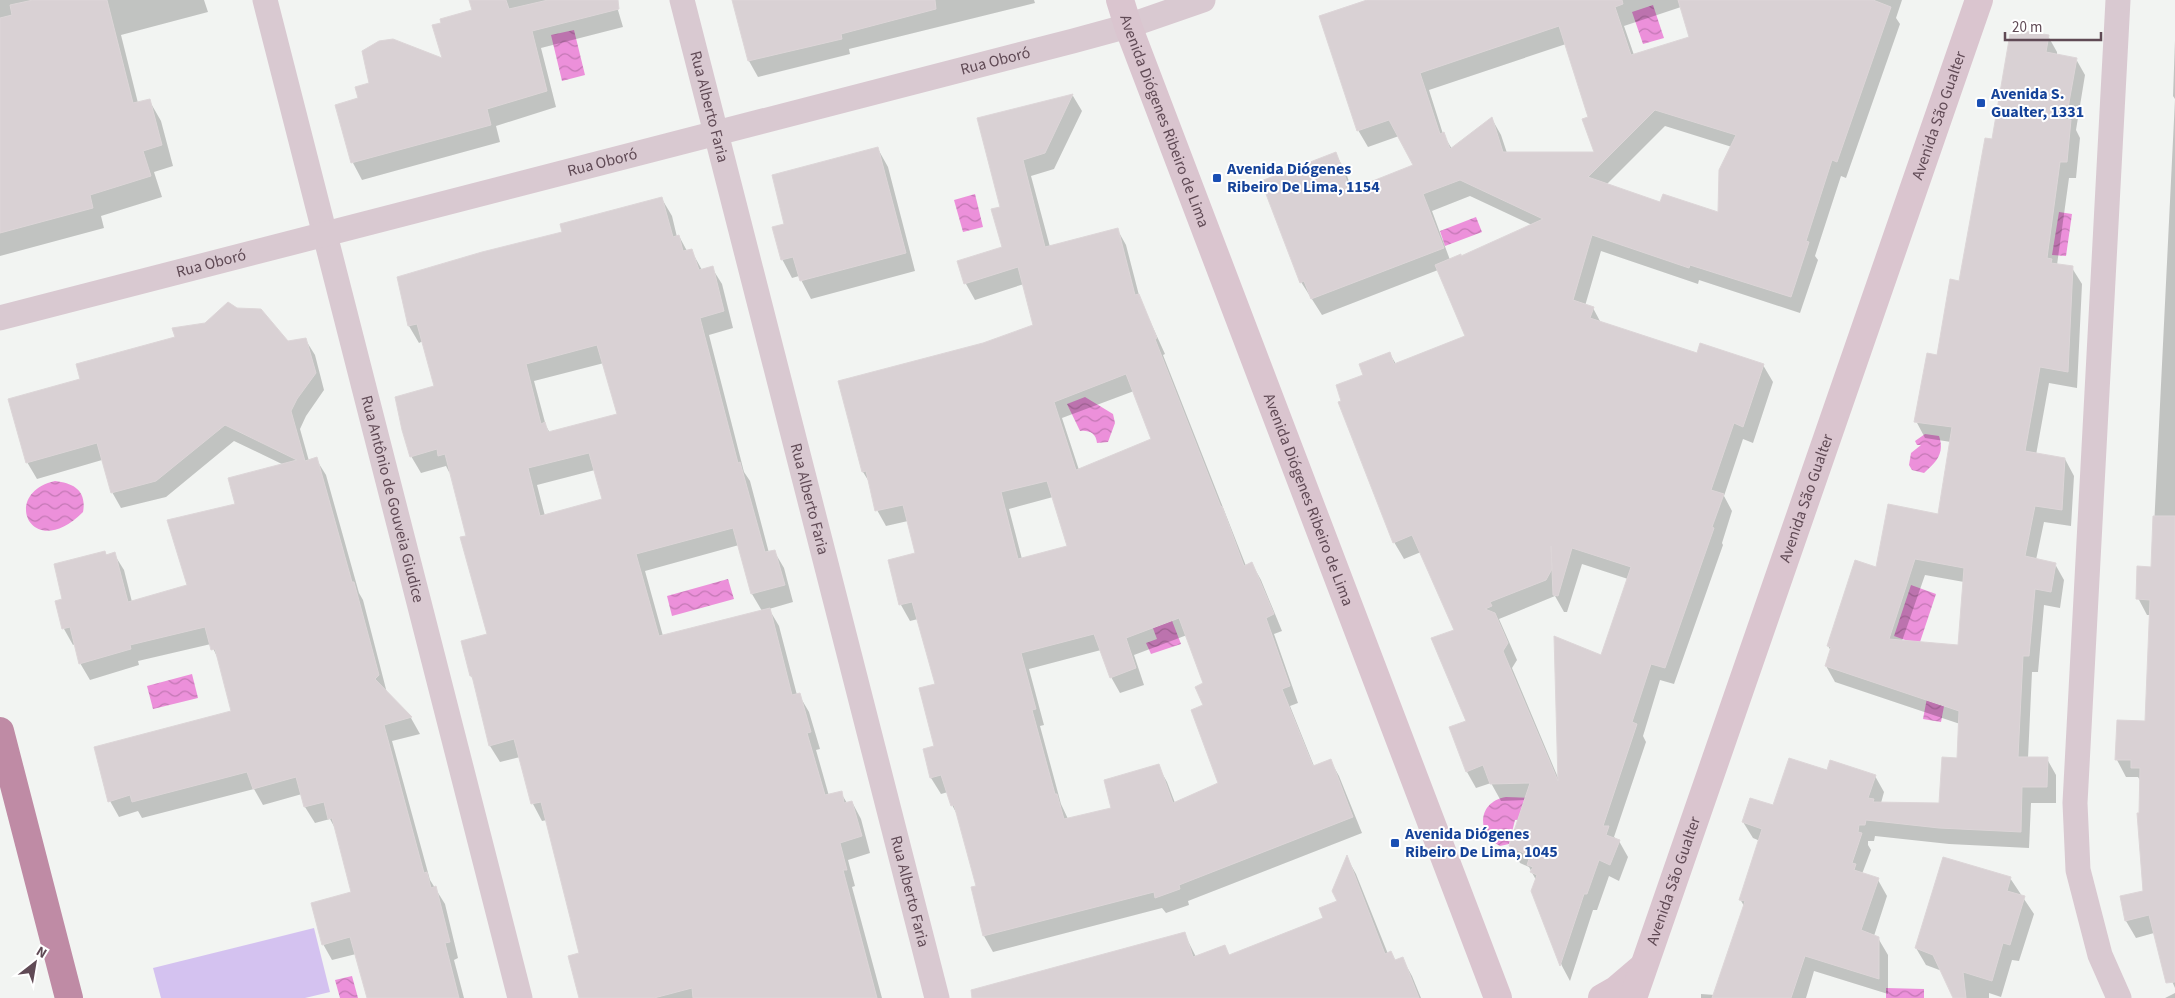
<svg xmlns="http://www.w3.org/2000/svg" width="2175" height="998" viewBox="0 0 2175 998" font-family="'Source Sans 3',sans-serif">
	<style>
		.grass { fill: #d4c2f0 }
		.water { fill: url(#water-waves) }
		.shadow { fill: #0003; fill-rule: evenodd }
		.building { fill: #d9d1d4; stroke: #ddd6d8; fill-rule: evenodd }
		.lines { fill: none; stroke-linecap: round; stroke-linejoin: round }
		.street { stroke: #d9c9d1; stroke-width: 25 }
		.secondary { stroke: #dac5cf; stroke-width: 28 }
		.highway { stroke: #bf8ba5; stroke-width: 28 }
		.transit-dot { fill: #1a4fb4; stroke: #fff; stroke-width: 2 }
		.labels { text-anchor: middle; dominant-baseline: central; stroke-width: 4; stroke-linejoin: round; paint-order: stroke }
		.street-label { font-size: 16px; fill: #604a55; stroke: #fff }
		.transit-label { font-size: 16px; font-weight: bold; fill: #164399; stroke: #fff; text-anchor: start }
	</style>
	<defs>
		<pattern id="water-waves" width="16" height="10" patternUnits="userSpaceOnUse" patternTransform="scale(1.25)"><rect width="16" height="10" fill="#ec90da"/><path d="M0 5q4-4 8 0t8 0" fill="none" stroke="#c378b4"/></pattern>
	</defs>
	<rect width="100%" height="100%" fill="#f2f4f2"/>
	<path class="grass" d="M314 928 330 992 305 998H161L153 968Z"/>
	<path class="water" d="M1653 5 1664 38 1643 44 1632 12Z
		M574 30 585 75 562 81 551 35Z
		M975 194 983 227 963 232 954 200Z
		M2059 212 2072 214 2066 256 2052 255Z
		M1476 217 1482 232 1445 246 1440 231Z
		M1085 397 1113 414 1115 423 1108 442 1097 443C1096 433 1089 430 1080 431L1067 404Z
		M1925 434 1939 436C1945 454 1936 462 1924 473L1912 470 1909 465 1911 453 1921 445H1917L1915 441Z
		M55 481C74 483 87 491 83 512 31 564 0 493 55 481Z
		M728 579 734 599 672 616 667 596Z
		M1911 585 1936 594 1919 645 1894 636Z
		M1164 600 1181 644 1151 654 1146 643 1157 639 1145 607Z
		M192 674 198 698 153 709 147 686Z
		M1930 682 1948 685 1941 722 1923 719Z
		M1506 797 1530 798 1525 819 1515 820 1509 844 1500 846C1477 836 1476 802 1506 797Z
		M352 976 358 998H340L335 980Z
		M1886 988 1924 989V998H1886Z"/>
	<path class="shadow" d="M0 0H204L208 12 121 35 138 103 149 100 161 121 173 166 154 172 162 197 101 216 104 228 0 256Z
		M471 0H615L623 27 541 48 556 107 496 126 500 142 362 180 353 163 337 105 359 99 444 60 442 24 474 11Z
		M734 0H1034L1035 3 849 49 850 54 758 77 749 61Z
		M1372 0H1902L1896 18 1900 24 1846 178 1841 176 1815 256 1818 260 1800 313 1699 280 1698 284 1601 251 1585 306 1593 308 1601 323 1698 354 1763 365 1773 382 1753 443 1743 439 1724 496 1732 511 1722 543 1723 545 1674 684 1660 680 1643 736 1646 742 1614 837 1619 841 1628 857 1619 881 1609 876 1597 910H1593L1570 981 1562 966 1533 891 1536 880 1529 867 1520 863 1511 846 1526 800 1501 801 1491 783 1476 788 1467 772V722L1455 630 1421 552 1404 559 1394 542 1365 376 1390 354 1396 364 1466 336 1438 270 1322 315 1301 282 1335 153 1345 170 1352 190 1415 166 1399 136 1368 147 1358 130ZM1681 7 1690 38 1634 55 1624 26ZM1566 44 1590 118 1595 153H1507L1501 135 1492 119 1452 149 1443 134 1429 90ZM1665 126 1732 147 1719 214 1661 203 1606 185ZM1470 196 1532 225 1461 257 1450 260 1432 211ZM1582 564 1628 579 1559 780 1512 668 1517 660 1499 619 1555 596 1564 612H1567Z
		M2048 36 2057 52V55L2076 59 2085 75 2076 130 2080 138 2076 178H2069L2057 265 2072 268 2082 284 2077 388 2049 383 2036 455 2065 459 2074 476 2071 526 2044 522 2036 560 2055 564 2064 580 2060 608 2044 605 2038 672H2032L2028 758 2047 759 2056 775V803H2031L2029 848 1949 844 1875 836 1874 841H1868V845L1871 850 1862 874 1878 880 1887 896 1874 936 1878 938 1888 955V994L1814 971 1806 998H1701V994L1715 995 1744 906 1740 899 1760 841 1753 838 1743 822 1774 807 1828 772 1875 776 1884 792 1881 803 1940 804 1958 759 1960 724 1835 682 1826 666 1831 651 1828 646 1877 569 1939 515 1951 442 1925 438 1916 421 1960 282 1993 141ZM1925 575 1964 582 1960 646 1902 641Z
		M2175 40V988L2160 954 2154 933 2136 938 2126 921 2121 897 2144 892 2140 814 2141 782 2138 777H2126L2117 760 2146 722 2150 615H2147L2138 598 2152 568 2175 99 2173 96Z
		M1073 96 1082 111 1054 169 1031 176 1050 247 1117 229 1126 245 1140 299 1165 354 1163 355 1246 566 1252 564 1261 580 1282 631 1274 634 1298 703 1290 706 1314 766 1330 760 1339 776 1362 833 1188 901 1189 905 1166 913 1162 908 993 952 984 936 973 888 978 887 959 818 952 805 948 792 941 794 931 778 936 747 937 685 918 619 910 621 901 605 889 561 916 554 908 521 886 526 877 510 871 485 863 472 983 344 1034 326 1024 284 975 300 966 284 959 262 1003 248 1002 208 978 119ZM1134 391 1153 440 1079 470 1062 418ZM1053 497 1069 547 1022 559 1009 509ZM1187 635 1205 683 1204 706 1219 784 1175 803 1167 782 1158 766 1112 809 1068 819 1061 804 1040 726 1044 725 1029 669 1101 650 1111 677 1120 693 1144 685 1134 655Z
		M878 149 888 167 915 271 811 299 799 276 792 278 782 259Z
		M662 199 672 216 677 237 679 236 687 251 691 250 702 270 712 268 722 284 733 328 709 335 744 472 750 481 769 553 774 551 784 568 793 602 769 609 779 626 797 695H799L809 712 820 749 816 750 829 796 841 793 847 803 852 802 861 819 870 853 848 860 855 886 852 887 882 998H581V954L547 820 542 821 533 804 520 757 500 762 490 746 475 683 471 676 489 635 468 537 451 471 449 472 446 466 421 473 411 456 436 387 423 341 419 343 409 326 398 278 563 233ZM604 363 618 415 550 433 546 426 534 381ZM595 470 603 500 545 516 537 485ZM739 545 752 594 762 611 663 636 645 571Z
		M305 339 315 355 324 390 306 416 300 429 309 461 316 459 326 475 359 593 363 600 387 693 411 718 420 734 392 741 430 880 445 904 458 958 454 960 464 998H368L356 954 332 960 323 944 353 893 337 832 330 819 315 823 305 807 302 794 263 805 254 789 142 818 138 811 119 817 110 801 232 712 220 663 211 644 138 661 139 665 90 680 80 663 75 644 73 645 64 629V600L105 552 107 556 114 554 124 570 132 602 189 586 236 505 284 465 234 441 166 497 121 508 112 492 102 460 37 479 27 462 288 343Z
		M1347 858 1356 874 1388 954 1396 961 1402 958 1412 976 1421 998H1012L1184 933 1196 957 1224 947 1230 956 1324 918 1338 902Z
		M2010 878 2034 914 2019 961 2012 960 2001 997 1989 993V998H1955L1942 971 1926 965 1916 948Z
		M2175 993V998H2165Z"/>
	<path class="building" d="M33 0H107L133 103 150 99 162 145 143 151 151 176 90 195 93 208 0 233V18L12 15 10 5Z
		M469 0H506L509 9 548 0H618L619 9 532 31 547 91 487 109 491 125 351 163 335 105 358 98 355 87 369 83 362 51 379 41 393 39 442 58 432 25 441 23 440 19 472 10Z
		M732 0H935L936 9 841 34 842 39 748 61Z
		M1367 0H1622L1623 4 1615 7 1631 55 1689 37 1678 0H1873L1891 7 1837 162 1832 160 1806 241 1809 242 1791 297 1690 265 1689 268 1592 235 1573 300 1594 307 1590 318 1697 353 1700 343 1764 364 1743 427 1734 423 1711 490 1724 494 1712 527 1714 528 1665 668 1651 664 1632 722 1637 724 1603 826H1609L1606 835 1620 840 1610 865 1599 860 1587 894H1584L1560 966 1531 891 1537 875 1530 872 1533 867 1527 865 1530 856 1509 846 1530 783 1490 784 1483 765 1466 772 1449 727 1466 721 1431 638 1454 630 1412 535 1393 543 1338 402 1341 401 1336 385 1363 375 1359 364 1390 352 1394 364 1465 336 1435 265 1461 254V256L1543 219 1460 180 1423 194 1444 248 1311 299 1304 281 1300 283 1261 181 1336 152 1350 190 1413 165 1389 120 1357 131 1319 16ZM1559 26 1588 117 1582 119 1594 152H1503L1492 117 1450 149 1444 132 1440 134 1420 73ZM1655 110 1736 135 1719 170 1718 212 1663 194 1660 202 1588 177ZM1551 546 1553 595 1558 596 1572 548 1631 567 1601 655 1554 636 1558 781 1503 651 1508 643 1495 613 1485 609 1492 606 1490 602 1546 580 1552 569Z
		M2018 30 2049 35 2046 52 2077 58 2066 119 2071 120 2067 162H2060L2047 258 2052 259 2051 263 2073 266 2068 372 2040 367 2025 451 2065 458 2062 510 2035 506 2025 556 2056 563 2051 592 2035 589 2029 656H2023L2018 757H2048L2047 787H2022L2021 832 1939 828 1866 820 1865 825H1859L1858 832 1862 833 1852 863 1856 864 1854 870 1879 878 1861 930 1879 937V979L1805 956 1791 998H1712L1745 901 1739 900 1762 829 1742 822 1750 798 1773 805 1789 758 1827 770 1830 760 1876 775 1868 798 1874 799 1873 802 1939 803 1942 757 1957 758 1959 711 1825 666 1831 647 1827 646 1855 560 1876 567 1888 504 1938 514 1952 427 1914 422 1927 353 1937 355 1950 279 1959 281 1985 138 1992 139 2010 34 2017 35ZM1915 559 1964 568 1958 645 1889 639Z
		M1073 94 1045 153 1023 160 1045 247 1118 228 1135 295 1139 294 1157 338 1155 339 1221 507 1222 506 1244 566 1252 562 1274 614 1266 618 1290 686 1282 689 1313 766 1331 759 1353 817 1179 885 1180 889 1155 898 1154 892 983 936 971 887 976 886 954 805 951 806 941 775 930 778 923 749 934 746 919 688 935 684 912 602 899 605 888 560 915 553 903 505 875 511 866 471 862 472 838 381 983 343 1033 325 1018 267 964 284 957 261 1002 247 991 209 1000 207 977 118ZM1126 374 1151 439 1076 470 1054 402ZM1047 481 1067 546 1018 559 1001 492ZM1179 618 1203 683 1195 687 1203 705 1191 710 1218 783 1173 803 1159 764 1104 780 1111 808 1064 819 1057 794H1055L1032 710 1036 709 1021 653 1094 634 1110 678 1136 668 1126 638Z
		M878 147 906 253 800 281 793 257 781 260 772 227 784 224 772 175Z
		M662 197 673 237 679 235 683 251 692 249 699 270 713 266 724 311 700 318 738 463 740 462 765 552 775 550 785 585 751 594 733 528 636 554 659 636 770 608 792 695 800 693 811 732 807 733 825 795 842 791 844 803 852 801 862 836 840 843 847 870H843L877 998H693L692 988 654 998H579L568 956 579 953 541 802 531 804 514 739 489 746 472 676H470L461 641 487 634 460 537 466 536 445 454 438 456 437 449 410 457 402 430 395 397 434 386 417 324 408 326 397 277 482 252 562 232 560 224ZM597 345 617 414 548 432 545 422 541 424 526 364ZM589 453 602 499 540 516 528 468Z
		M228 302 237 308 261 309 288 341 306 338 316 373 297 399 291 411 305 461 317 457 352 582H354L379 675 375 679 412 717 384 725 424 873 427 872 431 888 436 886 450 942 445 943 459 998H367L350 937 322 945 311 903 351 892 332 818 328 819 324 802 304 807 296 777 253 789 247 772 132 802 130 795 108 802 94 747 231 711 215 649 211 650 205 627 130 645 131 649 79 664 70 627 62 629 55 601 62 599 54 564 105 551 106 555 115 552 128 602 187 585 167 520 235 504 228 478 297 460 225 425 156 481 111 493 97 443 26 463 8 399 80 379 76 364 175 337 172 328 205 323Z
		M2153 516H2175V982L2166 983 2149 915 2125 921 2120 896 2143 891 2137 813H2139L2140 768H2131V760H2115L2117 720 2145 721 2150 600 2136 599 2137 566 2151 567Z
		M1347 855 1385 954 1391 951 1395 960 1403 957 1419 998H972L971 990 1185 932 1193 957 1225 945 1229 955 1323 918 1319 908 1337 901 1332 891Z
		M1943 857 2011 877 2007 891 2025 896 2010 945 2003 943 1992 981 1963 972 1966 998H1953L1933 955 1915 948Z"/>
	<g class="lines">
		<g class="street">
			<path id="s1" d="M265 0 520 998"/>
			<path id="s2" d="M682 0 937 998"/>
			<path d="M2118 0 2075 803 2078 870 2100 955 2119 998"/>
			<path id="s3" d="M0 318 1073 41 1128 26 1203 0"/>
		</g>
		<g class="secondary">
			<path id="s4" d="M1120 0 1128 26 1498 998"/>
			<path d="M1602 998 1616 990 1643 967"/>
			<path id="s5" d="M1633 998 1979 0"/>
		</g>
		<path class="highway" d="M0 731 69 998"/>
	</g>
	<g class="transit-dot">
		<rect x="1976" y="98" width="10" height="10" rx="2.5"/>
		<rect x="1212" y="173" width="10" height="10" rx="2.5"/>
		<rect x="1390" y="838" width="10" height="10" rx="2.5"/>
	</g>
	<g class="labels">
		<g class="street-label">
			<text stroke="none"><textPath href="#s3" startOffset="1028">Rua Oboró</textPath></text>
			<text stroke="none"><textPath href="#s2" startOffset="110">Rua Alberto Faria</textPath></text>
			<text stroke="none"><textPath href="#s5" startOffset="934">Avenida São Gualter</textPath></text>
			<text stroke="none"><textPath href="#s4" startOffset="129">Avenida Diógenes Ribeiro de Lima</textPath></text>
			<text stroke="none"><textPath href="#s3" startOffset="622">Rua Oboró</textPath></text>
			<text stroke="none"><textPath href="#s3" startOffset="218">Rua Oboró</textPath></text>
			<text stroke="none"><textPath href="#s1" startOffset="515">Rua Antônio de Gouveia Giudice</textPath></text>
			<text stroke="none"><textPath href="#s2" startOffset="515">Rua Alberto Faria</textPath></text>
			<text stroke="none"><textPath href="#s4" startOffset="534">Avenida Diógenes Ribeiro de Lima</textPath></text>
			<text stroke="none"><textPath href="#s5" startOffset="529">Avenida São Gualter</textPath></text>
			<text stroke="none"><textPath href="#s5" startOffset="124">Avenida São Gualter</textPath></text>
			<text stroke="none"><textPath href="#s2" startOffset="920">Rua Alberto Faria</textPath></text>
		</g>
		<g class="transit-label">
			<text x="1991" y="94">Avenida S.<tspan x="1991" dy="18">Gualter, 1331</tspan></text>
			<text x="1227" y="169">Avenida Diógenes<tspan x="1227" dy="18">Ribeiro De Lima, 1154</tspan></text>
			<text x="1405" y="834">Avenida Diógenes<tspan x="1405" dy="18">Ribeiro De Lima, 1045</tspan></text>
		</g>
	</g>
	<g transform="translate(35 963) rotate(31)" stroke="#ffffff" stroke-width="4" paint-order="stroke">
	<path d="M0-4L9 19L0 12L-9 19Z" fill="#604a55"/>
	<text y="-8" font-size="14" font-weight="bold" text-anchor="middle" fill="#604a55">N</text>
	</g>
	<path d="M2005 32v8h96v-8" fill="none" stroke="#604a55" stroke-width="2.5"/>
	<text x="2012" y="32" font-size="15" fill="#604a55" stroke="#ffffff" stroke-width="4" paint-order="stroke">20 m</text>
</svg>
